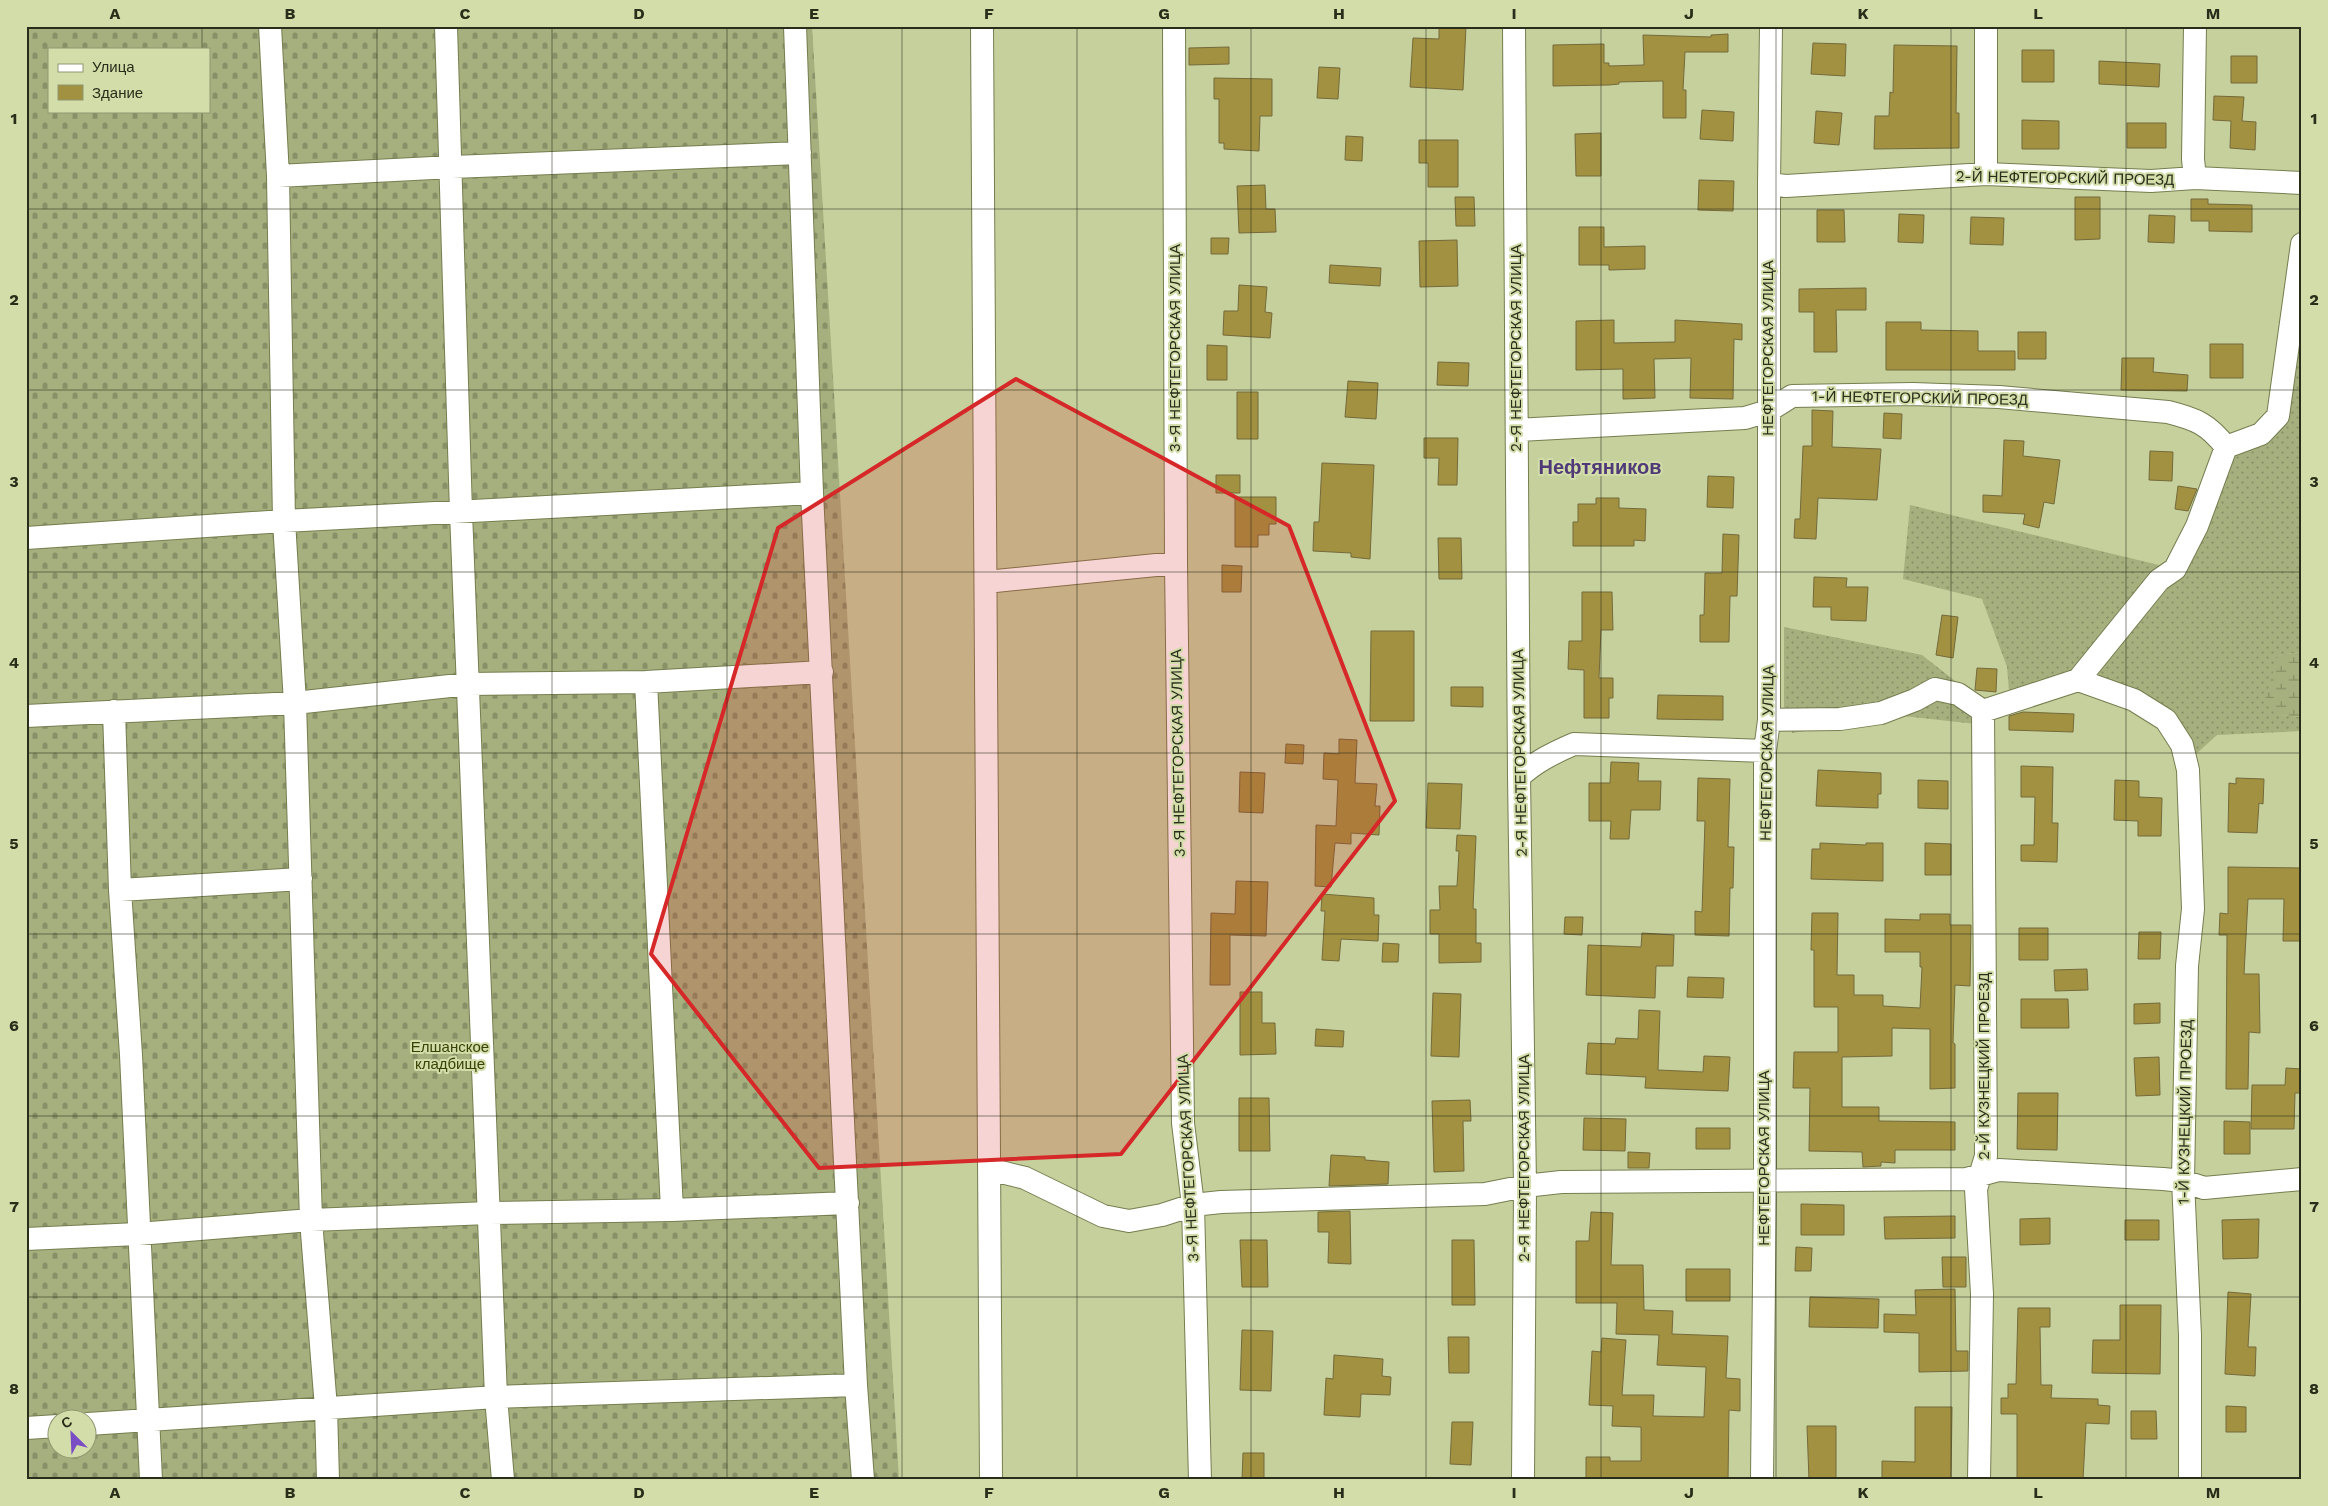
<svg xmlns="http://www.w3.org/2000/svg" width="2328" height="1506" viewBox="0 0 2328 1506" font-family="'Work Sans',sans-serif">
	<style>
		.grass { fill: url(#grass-dots) }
		.wetland { fill: url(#wetland-marsh) }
		.cemetery { fill: url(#cemetery-stones); fill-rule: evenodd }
		.building { fill: #a29140; stroke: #746a3a }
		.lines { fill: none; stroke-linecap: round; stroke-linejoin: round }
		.minor-casing { stroke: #757e4f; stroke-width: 24 }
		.minor { stroke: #fff; stroke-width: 22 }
		.marked { fill: #d62828; fill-opacity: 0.2; stroke: #d62828; stroke-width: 4; stroke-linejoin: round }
		.grid { fill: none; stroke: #292d19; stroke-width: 1; stroke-opacity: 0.55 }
		.labels { text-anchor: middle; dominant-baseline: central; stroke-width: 4; stroke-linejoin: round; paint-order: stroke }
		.street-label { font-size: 15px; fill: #292d19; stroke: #d2ddaa }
		.park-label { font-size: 15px; fill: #394104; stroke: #d2ddaa }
		.district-label { font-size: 20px; font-weight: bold; fill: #4f3976; stroke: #d2ddaa }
		.neatline { fill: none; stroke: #292d19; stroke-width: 2 }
		.grid-label { font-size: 16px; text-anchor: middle; font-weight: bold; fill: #292d19 }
	</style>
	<defs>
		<pattern id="grass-dots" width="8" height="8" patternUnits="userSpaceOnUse" patternTransform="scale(1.25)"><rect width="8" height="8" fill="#a6b07e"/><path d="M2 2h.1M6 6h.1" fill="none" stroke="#879066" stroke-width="1.8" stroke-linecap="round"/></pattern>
		<pattern id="wetland-marsh" width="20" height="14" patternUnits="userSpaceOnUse" patternTransform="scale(1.25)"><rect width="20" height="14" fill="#a6b07e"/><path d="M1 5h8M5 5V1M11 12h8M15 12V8" fill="none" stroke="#879066"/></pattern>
		<pattern id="cemetery-stones" width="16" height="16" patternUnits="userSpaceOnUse" patternTransform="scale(1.25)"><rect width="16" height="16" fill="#a6b07e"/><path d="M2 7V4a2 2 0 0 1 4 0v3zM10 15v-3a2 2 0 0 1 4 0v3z" fill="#879066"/></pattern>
	</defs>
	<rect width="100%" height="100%" fill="#c5d09d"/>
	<path class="grass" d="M2302 268V652L2278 655 2280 715 2302 717V731L2217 735 2197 753 2106 682 2009 691 2007 667 1982 599 1903 579 1910 505 2163 566 2177 572 2233 452 2266 440Z
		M1784 627 1922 655 1973 695 1976 724 1903 716 1792 733V725L1784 713Z"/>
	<path class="wetland" d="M2302 652V717L2280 715 2265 699 2278 655Z"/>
	<path class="cemetery" d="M26 26H812L899 1480H26ZM49 49H209V111H49ZM58 1418H88V1448H58Z"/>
	<path class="building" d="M1439 26H1466L1463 90 1410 87 1413 38 1439 39Z
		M1728 34V52H1685L1683 90H1686V118H1663V81L1619 82V84L1609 85 1553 86V45L1604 44V63H1609V66L1644 65 1643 35 1711 37V35Z
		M1813 43 1846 44 1845 76 1811 74Z
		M1894 45 1957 46 1956 113H1959V148L1874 149 1875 116H1889L1890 92 1893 93Z
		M1229 47V64L1189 65V48Z
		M2022 50H2054V82H2022Z
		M2231 56H2257V83H2231Z
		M2099 61 2160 64 2159 87 2099 84Z
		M1319 67 1340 68 1338 99 1317 98Z
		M1214 78 1272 79V116H1260L1259 151 1224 149V143H1219V99H1214Z
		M2214 96 2244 97 2242 121 2256 122 2255 150 2230 148 2231 121 2213 120Z
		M1702 110 1734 112 1733 141 1700 139Z
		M1816 111 1842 113 1839 145 1814 143Z
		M2022 120 2059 121V149H2022Z
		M2127 123H2166V148H2127Z
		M1601 133V176H1576L1575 134Z
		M1346 136 1363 137 1362 161 1345 160Z
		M1419 140H1458V187H1428V163H1419Z
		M1699 180 1734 181 1733 211 1698 210Z
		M1265 185 1266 209H1275L1276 232 1239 233 1237 186Z
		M1455 197H1474L1475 226H1456Z
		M2075 197H2100V239L2075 240Z
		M2191 199H2208V204L2252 205V232L2209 231V221H2191Z
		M1817 210H1844L1845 242H1817Z
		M1899 214 1924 215 1923 243 1898 242Z
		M2149 215 2175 216 2174 243 2148 242Z
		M1971 217 2004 218 2003 245 1970 244Z
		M1579 227H1604V247L1645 246V269L1609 270V265H1579Z
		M1211 238H1229L1228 254H1211Z
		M1457 240 1458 286 1420 287 1419 241Z
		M1330 265 1381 268 1380 286 1329 283Z
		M1239 285 1267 287 1265 312 1272 313 1270 338 1223 335 1224 311H1238Z
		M1866 288V310H1836L1837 352H1814V312H1799V289Z
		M1614 320V343L1675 342V320L1742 324V340L1734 339 1733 399 1690 398 1691 358 1654 359 1655 398 1623 399V369L1576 370V321Z
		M1886 322H1921V330L1978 331V351H2015V370H1886Z
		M2018 332H2046V359H2018Z
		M2210 344H2243V378H2210Z
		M1207 345 1227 346V380H1207Z
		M2122 358H2154L2153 372 2188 375 2187 391 2121 390Z
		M1438 362 1469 363 1468 386 1437 385Z
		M1348 381 1378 383 1376 419 1345 417Z
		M1237 392H1258V439H1237Z
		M1812 410 1833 411 1832 447 1881 449 1877 500 1818 498 1816 539 1794 538 1795 519H1800L1803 446H1812Z
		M1884 413 1902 414 1901 439 1883 438Z
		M1424 438H1458L1457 485H1438L1439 458H1424Z
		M2004 440 2024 441 2023 456 2060 460 2054 504 2044 502 2039 528 2023 524 2025 514 1983 512V495L2002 496Z
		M2150 451 2173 452 2172 481 2149 480Z
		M1322 463 1374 465 1370 559 1351 557V553L1313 551 1314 522H1319Z
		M1216 475H1240V493H1216Z
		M1708 476 1734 477 1733 508 1707 507Z
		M2178 486 2197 489 2188 511 2175 509Z
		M1235 497H1276V524H1269V535H1258V547H1235Z
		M1596 498H1619V508L1646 509 1645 541 1634 540V546H1573V522H1578V504H1596Z
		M1723 534 1739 535 1737 596H1730L1729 642H1700V615H1704L1705 573H1722Z
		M1438 538H1461L1462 579H1439Z
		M1222 565 1242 566 1241 592H1222Z
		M1814 577 1847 578 1846 587H1868L1866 621 1831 620V607H1813Z
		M1582 592H1612L1613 630H1601L1599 678H1613V698H1609V718H1584V670L1568 669 1569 641H1582Z
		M1942 615 1958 617 1953 658 1936 655Z
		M1371 631H1414V721H1370Z
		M1977 668 1997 669 1996 692 1975 690Z
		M1451 687H1483V707L1451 706Z
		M1658 695 1723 696V720L1657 719Z
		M2023 712 2074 714 2073 732 2009 730V716Z
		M1339 739 1357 740 1355 783 1377 784 1375 806H1380L1379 835 1351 833V844L1335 843 1331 887 1315 886 1316 825 1336 826 1338 780 1323 779 1324 753 1339 754Z
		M1286 744 1304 745 1303 764 1285 763Z
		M1611 762 1639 763 1638 781H1661L1660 810H1631L1629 839H1610L1611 821H1589V783H1610Z
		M2021 766 2053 767 2052 823H2058L2057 862 2021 861V845H2034L2035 797H2021Z
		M1818 770 1881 773V794H1878V808L1816 806Z
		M1240 772 1265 773 1263 813 1239 812Z
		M1698 778 1730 779 1728 847H1734L1733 888H1730L1729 936 1695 935V911L1702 912 1705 821H1697Z
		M2236 778 2264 779 2263 804 2259 803 2257 833 2228 832 2229 783 2236 784Z
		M1918 780 1948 781V809L1918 808Z
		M2115 780 2139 781V797L2162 798 2161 836H2138V821L2114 820Z
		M1428 783 1462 784 1460 829 1426 828Z
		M1457 835 1476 836 1473 909H1476V943H1481V962L1439 963V934H1430V910H1440L1439 886H1457L1459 851H1456Z
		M1820 843 1866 845V843H1883V881L1811 879 1812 849H1820Z
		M1925 843 1951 844V875H1925Z
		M2228 867 2302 868V941H2283L2284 899H2248L2244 974H2259L2260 1033 2249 1032 2248 1089H2226L2227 935H2219L2220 913 2228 914Z
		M1236 881 1268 882 1266 936 1230 935V985H1210L1211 913 1235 914Z
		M1322 894 1374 898V915H1379L1378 941 1341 939 1339 961 1322 960 1325 911H1321Z
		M1812 913H1838L1837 975H1854V995H1883V1006L1920 1008 1922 967H1920V952H1885V919L1920 920V914H1950V925H1971L1970 986 1955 985 1953 1043 1955 1044V1088L1930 1089V1029L1892 1028V1056L1842 1057V1107H1879V1121L1955 1122V1150H1895V1163L1881 1162V1166L1863 1167 1862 1152 1809 1151 1810 1088H1793L1794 1052H1838V1007H1814V950H1811Z
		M1565 917H1583L1582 935 1564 934Z
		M2019 928H2048V960H2019Z
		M2139 932H2161L2160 959H2138Z
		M1642 933 1674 935 1673 966H1656L1655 998 1586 995 1588 945 1641 947Z
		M1383 943 1399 944 1398 962H1382Z
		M2087 969 2088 990 2055 991 2054 970Z
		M1688 977 1724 978 1723 998 1687 997Z
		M1240 992H1262V1023H1275L1276 1054 1240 1055Z
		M1433 993 1461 994 1459 1057 1431 1056Z
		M2021 999H2068L2069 1028H2021Z
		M2160 1003V1023L2134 1024V1004Z
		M1639 1010 1660 1011 1658 1070 1703 1072 1704 1056 1730 1057 1728 1091 1645 1088 1646 1077 1586 1074 1588 1043 1615 1044 1616 1038 1638 1039Z
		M1316 1029 1344 1031 1343 1047 1315 1046Z
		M2159 1057 2160 1095 2136 1096 2134 1058Z
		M2286 1068 2302 1069V1093H2295L2294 1129H2251L2252 1085H2285Z
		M2018 1093H2058L2057 1150 2017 1149Z
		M1239 1098H1269L1270 1151H1239Z
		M1470 1100 1471 1121H1463L1464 1171 1434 1172 1432 1101Z
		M1584 1118 1626 1119 1625 1151 1583 1150Z
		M2224 1121 2250 1122V1154H2224Z
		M1696 1128H1730V1149H1696Z
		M1628 1152 1650 1153 1649 1168H1628Z
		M1331 1155 1365 1157V1160L1389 1162 1388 1184 1329 1186Z
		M1801 1204 1844 1205V1235H1801Z
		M1350 1211 1351 1264 1328 1263 1329 1232H1318V1212Z
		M1591 1212 1613 1213 1611 1265H1643L1644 1310 1673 1311 1672 1334 1728 1336 1726 1378 1740 1379V1411L1729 1410 1728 1480H1586V1457H1610V1461H1641V1427L1612 1426 1613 1406 1589 1405 1592 1351 1601 1352 1602 1338 1626 1340 1622 1395H1654L1653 1416 1704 1417 1706 1367 1657 1365 1659 1335 1616 1334 1617 1303H1576V1241H1589Z
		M1955 1216V1238L1885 1239 1884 1217Z
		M2050 1218V1244L2020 1245V1219Z
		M2259 1219 2258 1258 2223 1259 2222 1220Z
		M2125 1220H2159V1240H2125Z
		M1240 1240H1267L1268 1287H1242Z
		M1452 1240H1474L1475 1305H1452Z
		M1796 1247 1812 1248 1811 1271H1795Z
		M1942 1257H1966V1287H1943Z
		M1686 1269H1730V1301H1686Z
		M1955 1289 1956 1351H1968V1371L1919 1372V1333L1884 1332V1314L1916 1315 1915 1290Z
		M2228 1292 2251 1294 2248 1347H2256L2255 1376 2225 1374Z
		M1810 1297 1879 1299 1878 1328 1809 1327Z
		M2120 1305H2161L2160 1374 2092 1373 2093 1340H2120Z
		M2018 1308H2050V1327H2040L2041 1385H2052L2051 1398 2098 1399V1405L2110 1406 2109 1424 2086 1423 2083 1480H2017V1414H2001V1398H2008V1384H2016Z
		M1242 1330 1273 1331 1271 1391 1240 1390Z
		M1448 1337H1469V1373H1449Z
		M1334 1355 1383 1359 1382 1376 1391 1377 1390 1395 1361 1394 1360 1417 1324 1415 1326 1378 1333 1379Z
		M2226 1406 2246 1407V1432H2226Z
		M1915 1407H1952L1951 1480H1882V1461L1915 1462Z
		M2131 1411H2156L2157 1439H2131Z
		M1452 1422H1473L1471 1465 1450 1464Z
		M1807 1426H1836V1480H1809Z
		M1243 1453H1264V1480H1242Z"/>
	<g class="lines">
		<g class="minor-casing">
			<path id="minor" d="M270 26 278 176 284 521 295 703 311 1220 326 1408 328 1480
				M446 26 461 512 496 1397 503 1480
				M795 26 812 493 856 1385 863 1480
				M982 26 991 1480
				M1174 26 1176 563 1183 1123 1193 1205 1200 1480
				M1514 26 1519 777 1525 1186 1523 1480
				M1986 174V26
				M278 176 452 167 800 153
				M2195 178 2193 159 2195 26
				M1769 184 1786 186 1986 174 2151 181 2195 178 2302 183
				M1517 430 1745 418 1768 411 1792 396 1913 394 1999 397 2168 412C2196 419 2208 424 2226 447
				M26 538 284 521 812 493
				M986 582 1176 563
				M2078 680 2159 580 2175 569 2197 526 2226 447 2261 434 2278 416 2302 244
				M646 682 672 1210
				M114 711 120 890 131 1055 151 1480
				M26 716 295 703 468 684 646 682 822 672
				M1769 720 1840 719 1881 713 1915 700 1935 689 1958 694 1983 711 2078 680 2134 700 2166 720 2182 745 2188 770 2193 909 2187 966 2183 1181 2190 1335V1480
				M1519 777C1535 762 1553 753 1574 744L1765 751
				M120 890 301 879
				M989 1169 1025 1178 1103 1216 1129 1221 1162 1215 1193 1205 1221 1202 1485 1194 1525 1186 1561 1182 1966 1179 1999 1170 2163 1179 2183 1181 2204 1188 2302 1179
				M26 1239 138 1234 311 1220 489 1213 672 1210 848 1203
				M88 1424 496 1397 856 1385
				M26 1428 58 1426
				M1762 1480 1765 1180V751L1769 720V184L1771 26
				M1979 1480 1982 1294 1976 1189 1986 1156 1983 711"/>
		</g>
		<use href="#minor" class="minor"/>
	</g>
	<path class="marked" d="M1016 379 1289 526 1395 801 1121 1154 819 1168 651 954 778 528Z"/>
	<path class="grid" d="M202 26V49M377 26V1480M552 26V1480M727 26V1480M902 26V1480M1077 26V1480M1251 26V1480M1426 26V1480M1601 26V1480M1776 26V1480M1951 26V1480M2126 26V1480M202 111V1480M26 209H2302M26 390H2302M26 572H2302M26 753H2302M26 934H2302M26 1116H2302M26 1297H2302"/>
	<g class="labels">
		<g class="street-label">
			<text transform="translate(2065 178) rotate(1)">2-Й НЕФТЕГОРСКИЙ ПРОЕЗД</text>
			<text transform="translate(1175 348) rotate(-90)">3-Я НЕФТЕГОРСКАЯ УЛИЦА</text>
			<text transform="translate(1516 348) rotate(-90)">2-Я НЕФТЕГОРСКАЯ УЛИЦА</text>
			<text transform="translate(1768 348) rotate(-90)">НЕФТЕГОРСКАЯ УЛИЦА</text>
			<text transform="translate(1920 398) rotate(1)">1-Й НЕФТЕГОРСКИЙ ПРОЕЗД</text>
			<text transform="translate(1178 753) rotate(-91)">3-Я НЕФТЕГОРСКАЯ УЛИЦА</text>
			<text transform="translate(1520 753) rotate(-91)">2-Я НЕФТЕГОРСКАЯ УЛИЦА</text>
			<text transform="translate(1767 753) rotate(-89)">НЕФТЕГОРСКАЯ УЛИЦА</text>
			<text transform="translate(1984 1066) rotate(-90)">2-Й КУЗНЕЦКИЙ ПРОЕЗД</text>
			<text transform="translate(2185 1112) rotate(-89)">1-Й КУЗНЕЦКИЙ ПРОЕЗД</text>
			<text transform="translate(1188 1158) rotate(-93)">3-Я НЕФТЕГОРСКАЯ УЛИЦА</text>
			<text transform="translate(1524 1158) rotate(-90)">2-Я НЕФТЕГОРСКАЯ УЛИЦА</text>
			<text transform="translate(1764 1158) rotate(-90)">НЕФТЕГОРСКАЯ УЛИЦА</text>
		</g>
		<g class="park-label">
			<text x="450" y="1047">Елшанское<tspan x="450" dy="17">кладбище</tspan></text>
		</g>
		<g class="district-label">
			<text x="1600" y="467">Нефтяников</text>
		</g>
	</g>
	<rect width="2328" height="1506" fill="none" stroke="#d2ddaa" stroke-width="55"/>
	<rect x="48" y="48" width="162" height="65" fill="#d2ddaa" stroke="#8e9770"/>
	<rect x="58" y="64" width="25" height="8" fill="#ffffff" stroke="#8e9770"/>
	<text x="92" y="72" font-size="15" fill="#292d19">Улица</text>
	<rect x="58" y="85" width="25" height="15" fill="#a29140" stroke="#8e9770"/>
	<text x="92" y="98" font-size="15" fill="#292d19">Здание</text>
	<g transform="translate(72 1434) rotate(336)"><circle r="24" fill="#d2ddaa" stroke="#8e9770"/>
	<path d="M0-4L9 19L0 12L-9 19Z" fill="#7b4dc5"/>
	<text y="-8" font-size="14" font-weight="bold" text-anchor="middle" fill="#292d19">С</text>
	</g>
	<rect x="28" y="28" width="2272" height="1450" class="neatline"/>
	<g class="grid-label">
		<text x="115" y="19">A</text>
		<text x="290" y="19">B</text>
		<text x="465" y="19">C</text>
		<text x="639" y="19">D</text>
		<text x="814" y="19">E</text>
		<text x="989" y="19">F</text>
		<text x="1164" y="19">G</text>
		<text x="1339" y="19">H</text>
		<text x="1514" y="19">I</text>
		<text x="1689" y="19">J</text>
		<text x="1863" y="19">K</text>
		<text x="2038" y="19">L</text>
		<text x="2213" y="19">M</text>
		<text x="14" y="124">1</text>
		<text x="2314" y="124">1</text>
		<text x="14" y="305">2</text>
		<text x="2314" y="305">2</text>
		<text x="14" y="487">3</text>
		<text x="2314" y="487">3</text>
		<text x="14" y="668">4</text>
		<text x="2314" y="668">4</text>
		<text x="14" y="849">5</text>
		<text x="2314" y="849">5</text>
		<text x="14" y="1031">6</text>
		<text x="2314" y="1031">6</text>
		<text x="14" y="1212">7</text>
		<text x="2314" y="1212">7</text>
		<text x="14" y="1394">8</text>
		<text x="2314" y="1394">8</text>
		<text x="115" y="1498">A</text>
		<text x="290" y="1498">B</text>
		<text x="465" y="1498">C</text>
		<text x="639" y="1498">D</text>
		<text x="814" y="1498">E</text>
		<text x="989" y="1498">F</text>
		<text x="1164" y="1498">G</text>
		<text x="1339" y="1498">H</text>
		<text x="1514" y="1498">I</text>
		<text x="1689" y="1498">J</text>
		<text x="1863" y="1498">K</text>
		<text x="2038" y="1498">L</text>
		<text x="2213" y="1498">M</text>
	</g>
</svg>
